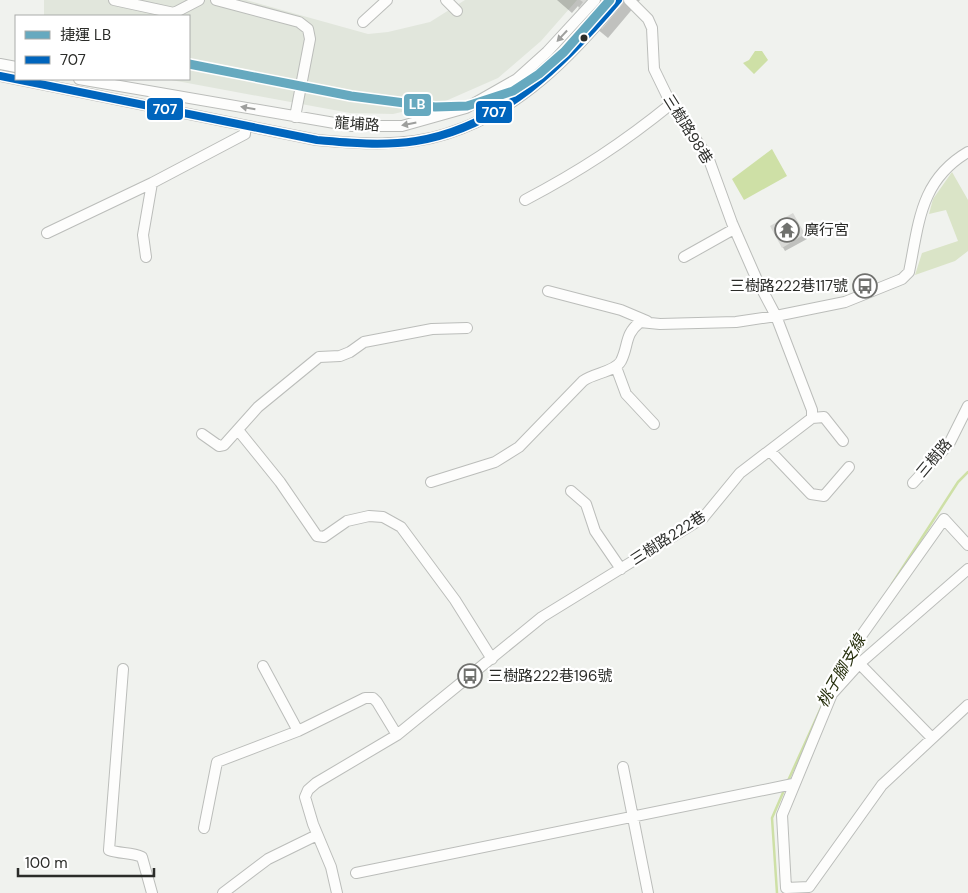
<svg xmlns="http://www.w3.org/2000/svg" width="968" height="893" viewBox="0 0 968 893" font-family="'DM Sans','Noto Sans TC',sans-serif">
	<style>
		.built { fill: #e1e6dc }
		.green { fill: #dae4c7 }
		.water { fill: #cee0a6 }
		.shadow { fill: #0003 }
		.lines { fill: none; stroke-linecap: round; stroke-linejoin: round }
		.stream { stroke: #cee0a6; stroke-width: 2.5 }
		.building { fill: #d8d9d6 }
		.minor-casing { stroke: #bbbdba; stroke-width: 12 }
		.minor { stroke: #fdfdfc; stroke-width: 10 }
		.bus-1-casing { stroke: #fff; stroke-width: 11 }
		.bus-1 { stroke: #0065bd; stroke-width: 8 }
		.metro-1-casing { stroke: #fff; stroke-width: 12 }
		.metro-1 { stroke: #66a9bf; stroke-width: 9 }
		.oneway { fill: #9e9f9d }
		.bus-dot { fill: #2b2c29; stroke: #fff; stroke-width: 2 }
		.labels { text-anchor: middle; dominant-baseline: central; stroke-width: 4.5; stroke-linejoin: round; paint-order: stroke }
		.street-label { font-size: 15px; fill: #2b2c29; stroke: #fff }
		.poi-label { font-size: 15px; fill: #2b2c29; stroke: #fff; text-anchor: start }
		.water-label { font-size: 16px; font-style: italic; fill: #252e0b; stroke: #fff }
		.line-badge { stroke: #fff; stroke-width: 2 }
		.badge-label { font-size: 14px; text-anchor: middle; font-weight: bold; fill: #fff }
	</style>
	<rect width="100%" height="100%" fill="#f0f2ee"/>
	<path class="built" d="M44 0H246L368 34 388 32 430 22 465 0H577L541 41 498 78 441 103 393 114 350 113 166 79H189V16H44Z"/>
	<path class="green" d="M952 172 968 200V251L955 261 915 275 922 253 958 241 946 210 929 214 933 199Z"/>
	<path class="water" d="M755 51H762L768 60 754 74 743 63 749 60Z
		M772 149 787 176 744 200 732 179Z"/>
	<path class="shadow" d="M557 0H640L608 38 585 19 578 6 572 13Z
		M793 215 807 239 785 251 771 227Z"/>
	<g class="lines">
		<path class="stream" d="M892 584 958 482 968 472
			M831 688 848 658
			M787 783 825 699
			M777 893 772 818 785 788"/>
	</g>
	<path class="building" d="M580 0H626L602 29 578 9 583 2Z
		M793 213 805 234 782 248 770 226Z"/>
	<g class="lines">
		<g class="minor-casing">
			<path id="minor" d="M114 0 174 13 199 0
				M216 0 299 22 308 29 310 39 295 117
				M446 0 457 11
				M363 22 387 0
				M0 64 16 67
				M0 76 317 140C360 144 405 147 446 134 518 112 572 56 618 0
				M79 79 352 126H402L466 108 517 79 547 52 595 0
				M525 200C580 171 623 143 671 104
				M47 233 152 183 245 134V127
				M146 257 143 235 152 183
				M684 257 734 229
				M548 291 621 310 647 321
				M616 367 626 394 654 424
				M812 418 824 417 843 441
				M238 430 280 482 317 536 324 537 347 521 369 516 383 517 401 527 455 600 492 659
				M202 434 219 446 224 445 258 407 319 357 340 356 350 352 364 342 432 329 467 328
				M770 451 811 494 824 496 849 467
				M431 482 495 462 519 447 583 381C593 373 615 372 621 361 629 345 624 335 640 322L660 324 736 322 776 316 845 302 902 279 909 272C919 223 920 180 968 152
				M913 483 949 444 968 406
				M571 491 586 504 595 531 621 569
				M968 569 859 664 832 694 782 815 786 888 809 887 882 785 968 705
				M263 666 298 731
				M123 669 109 850C120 854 131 852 142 857L152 893
				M932 738 849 653 944 519 968 545
				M623 767 648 893
				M204 828 217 762 298 731 365 698H373L377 702 397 735
				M356 873 793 784
				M223 893 268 859 317 835
				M337 893 331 867 313 824 305 797 308 790 316 783 397 735 542 617 703 518 740 473 812 418V410L776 316 757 280 732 223 708 157 671 104 654 69 652 28 648 19 629 0"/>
		</g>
		<use href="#minor" class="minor"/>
		<g class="bus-1-casing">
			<path id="bus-1" d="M0 76 317 140C350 143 383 146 416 141 502 127 564 64 618 0"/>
		</g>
		<use href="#bus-1" class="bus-1"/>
		<g class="metro-1-casing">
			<path id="metro-1" d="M189 64 351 96 435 107 467 106 513 91 539 74 564 52 610 0"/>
		</g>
		<use href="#metro-1" class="metro-1"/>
	</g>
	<defs><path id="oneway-solid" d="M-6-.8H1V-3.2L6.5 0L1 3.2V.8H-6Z" transform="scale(1.25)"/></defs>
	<g class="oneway">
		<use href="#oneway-solid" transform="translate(562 36) rotate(133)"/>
		<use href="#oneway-solid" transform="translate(248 108) rotate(-170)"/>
		<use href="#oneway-solid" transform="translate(409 124) rotate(169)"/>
	</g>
	<defs>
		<g id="temple-ring" transform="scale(1.25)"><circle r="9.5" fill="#fff" stroke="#70716e" stroke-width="1.5"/><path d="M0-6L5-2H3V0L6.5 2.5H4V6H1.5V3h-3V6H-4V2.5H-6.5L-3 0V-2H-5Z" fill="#70716e"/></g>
		<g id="bus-ring" transform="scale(1.25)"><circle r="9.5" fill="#fff" stroke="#70716e" stroke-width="1.5"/><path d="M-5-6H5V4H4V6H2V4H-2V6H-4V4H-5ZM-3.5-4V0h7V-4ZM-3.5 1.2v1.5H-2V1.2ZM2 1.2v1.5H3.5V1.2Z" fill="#70716e"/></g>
	</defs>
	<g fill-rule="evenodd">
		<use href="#temple-ring" x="787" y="230"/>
		<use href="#bus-ring" x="865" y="286"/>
		<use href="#bus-ring" x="470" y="676"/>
	</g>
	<circle class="bus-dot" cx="584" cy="38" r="4.5"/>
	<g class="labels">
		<g class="street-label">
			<text transform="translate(357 124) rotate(4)">龍埔路</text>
			<text transform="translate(688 129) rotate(58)">三樹路98巷</text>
			<text transform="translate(934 458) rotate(-50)">三樹路</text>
			<text transform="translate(668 538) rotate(-33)">三樹路222巷</text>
		</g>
		<g class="poi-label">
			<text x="804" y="230">廣行宮</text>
			<text x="848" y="286" text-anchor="end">三樹路222巷117號</text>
			<text x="488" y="676">三樹路222巷196號</text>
		</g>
		<g class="water-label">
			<text transform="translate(841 671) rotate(-60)">桃子腳支線</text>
		</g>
	</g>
	<g class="line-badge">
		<rect x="403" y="93" width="29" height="24" rx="5" fill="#66a9bf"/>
		<rect x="146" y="97" width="38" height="24" rx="5" fill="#0065bd"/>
		<rect x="475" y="100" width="38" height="24" rx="5" fill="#0065bd"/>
	</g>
	<g class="badge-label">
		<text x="417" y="109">LB</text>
		<text x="165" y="114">707</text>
		<text x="494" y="117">707</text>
	</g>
	<rect x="15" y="15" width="175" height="65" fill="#ffffff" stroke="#aaaba9"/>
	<rect x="25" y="31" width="25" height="8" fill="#66a9bf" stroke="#aaaba9"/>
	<text x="60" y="40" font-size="15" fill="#2b2c29">捷運 LB</text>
	<rect x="25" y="56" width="25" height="8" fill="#0065bd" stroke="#aaaba9"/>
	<text x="60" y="65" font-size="15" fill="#2b2c29">707</text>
	<path d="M18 868v8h136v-8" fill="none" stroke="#2b2c29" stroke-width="2.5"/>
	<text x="25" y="868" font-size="15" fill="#2b2c29" stroke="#ffffff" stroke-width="4" paint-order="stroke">100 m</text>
</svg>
